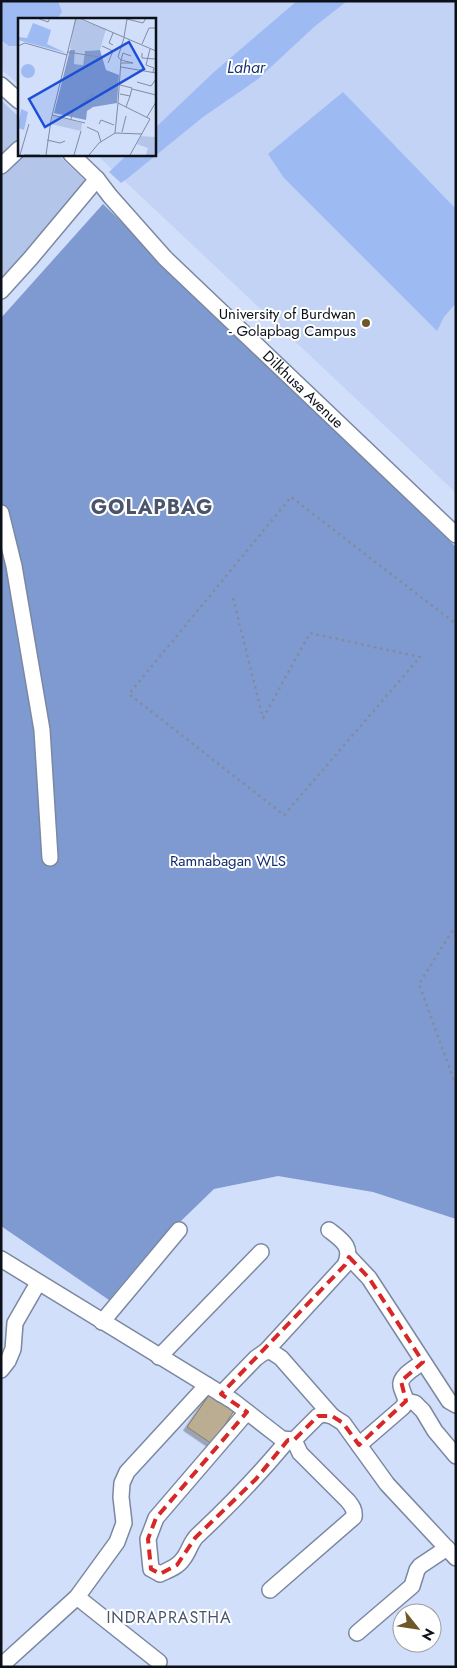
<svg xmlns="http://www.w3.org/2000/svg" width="457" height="1668" viewBox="0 0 457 1668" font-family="Jost,sans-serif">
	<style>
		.built { fill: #c2d3f5 }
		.green { fill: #b3c5e9 }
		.forest { fill: #7f9ad0 }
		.water { fill: #9ebaf3 }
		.building { fill: #bbad92; stroke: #84775e; filter: url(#shadow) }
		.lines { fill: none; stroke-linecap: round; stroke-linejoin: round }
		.minor-casing { stroke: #7b88a1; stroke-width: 18 }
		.path { stroke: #828ca0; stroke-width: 2.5; stroke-dasharray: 2.5 4; stroke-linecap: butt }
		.minor { stroke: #fff; stroke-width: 15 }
		.marked { fill: none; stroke: #d62828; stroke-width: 4; stroke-dasharray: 10 6; stroke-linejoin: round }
		.poi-dot { fill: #6f5828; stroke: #fff; stroke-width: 2 }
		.labels { text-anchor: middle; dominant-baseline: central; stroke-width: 4; stroke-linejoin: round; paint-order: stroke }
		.poi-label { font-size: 15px; fill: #0b1019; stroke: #fff; text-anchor: end }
		.street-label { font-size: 15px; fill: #0b1019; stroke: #fff }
		.park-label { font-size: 15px; fill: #122d6d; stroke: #fff }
		.water-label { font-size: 16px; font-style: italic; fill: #142e6e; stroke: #fff }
		.neighbourhood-label { font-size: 16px; letter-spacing: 1px; fill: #4a556c; stroke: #fff }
		.district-label { font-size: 20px; font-weight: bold; letter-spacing: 1px; fill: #4a556c; stroke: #fff }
		.inset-road { fill: none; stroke: #828ca1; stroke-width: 1 }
		.view { fill: #1d4ed8; fill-opacity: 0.15; stroke: #1d4ed8; stroke-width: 2.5 }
		.inset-edge { fill: none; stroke: #0b1019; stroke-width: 2.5 }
	</style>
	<defs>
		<filter id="shadow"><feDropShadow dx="-3.5" dy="3.5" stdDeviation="0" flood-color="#0004"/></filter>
	</defs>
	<rect width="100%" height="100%" fill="#d1dffb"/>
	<path class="built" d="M1 1H456V493L96 154H154V19H19V85L1 69Z"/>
	<path class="green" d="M1 100 19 117V154H57L91 186 1 284Z"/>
	<path class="forest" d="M103 204 456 547V1219L373 1192 278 1176 214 1189 151 1250 109 1300 1 1226V318Z"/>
	<path class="water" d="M1 1H58L62 12 57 19H19V46H9L1 40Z
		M297 1H347L314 27 258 79 203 117 128 178 121 183 109 172 128 154H154V129L214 72Z
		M343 92 456 209V303L444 317 437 331 284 178 268 154Z"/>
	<path class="building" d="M209 1395 234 1411 212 1444 187 1427Z"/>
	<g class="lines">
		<g class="minor-casing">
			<g id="minor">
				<path d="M1 85 19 101"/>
				<path id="s1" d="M71 154 97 179 110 196 165 258 456 535"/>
				<path d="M1 166 19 149"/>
				<path d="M1 291 30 259 97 179"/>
				<path d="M1 513 14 566 42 730 50 858"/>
				<path d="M349 1257 369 1278 449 1401 456 1405"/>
				<path d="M1 1259 233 1401 282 1439 294 1440 318 1416 324 1414 332 1416 343 1423 387 1484 456 1558"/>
				<path d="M102 1322 179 1230"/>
				<path d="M266 1351 345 1265C353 1247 343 1241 329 1230"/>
				<path d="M159 1357 261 1252"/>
				<path d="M1 1370 8 1361 13 1349 15 1323 38 1283"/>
				<path d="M221 1394 256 1358 266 1351 272 1352 281 1358 332 1416"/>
				<path d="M406 1401 415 1403 423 1411 435 1431 456 1456"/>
				<path d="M247 1412 156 1518 148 1539 151 1569 160 1574C168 1570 178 1567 183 1559 189 1552 190 1543 197 1536 229 1506 259 1475 288 1440"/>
				<path d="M359 1445 403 1407 406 1401C405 1396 402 1391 401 1386 399 1376 416 1367 423 1362"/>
				<path d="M270 1590 354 1517C355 1510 352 1506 348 1501L300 1453 294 1440"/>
				<path d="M77 1597 159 1662"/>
				<path d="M357 1633 412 1586 417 1570 420 1566 447 1548"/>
				<path d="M1 1666 77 1597 117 1542 124 1523 121 1497 122 1483 127 1472 207 1385"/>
			</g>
		</g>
		<path class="path" d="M233 598 263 718 310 633 420 657 284 815 129 694 291 497 456 624
			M456 925 419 984 456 1086"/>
		<use href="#minor" class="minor"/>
	</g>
	<path class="marked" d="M349 1257 369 1278 423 1362 401 1381 406 1401 359 1445 343 1423 332 1416H318L294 1440H288L256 1479 195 1538 177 1565 160 1574 151 1569 148 1539 156 1518 247 1412 221 1394 345 1265Z"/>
	<circle class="poi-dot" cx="366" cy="323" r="5"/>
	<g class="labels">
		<g class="poi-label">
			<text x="356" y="314">University of Burdwan<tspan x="356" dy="17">- Golapbag Campus</tspan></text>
		</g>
		<g class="street-label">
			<text stroke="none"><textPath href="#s1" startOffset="331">Dilkhusa Avenue</textPath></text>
		</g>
		<g class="park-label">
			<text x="228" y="861">Ramnabagan WLS</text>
		</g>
		<g class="water-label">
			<text x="246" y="67">Lahar</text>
		</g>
		<g class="neighbourhood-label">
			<text x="169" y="1617">INDRAPRASTHA</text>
		</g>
		<g class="district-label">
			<text x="152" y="507">GOLAPBAG</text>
		</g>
	</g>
	<g transform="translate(18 18)">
		<rect width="138" height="138" fill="#d1dffb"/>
		<path d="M57 0 88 11 82 32 67 33 65 47 56 46 57 33 52 31ZM35 97 64 105 63 113 33 106ZM123 118 137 119V137H128L130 130 119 126Z" fill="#b3c5e9"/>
		<path d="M52 32H57L56 46 65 47 67 33 82 32 88 52 101 57 99 85 75 89 69 93 68 102 36 95Z" fill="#7f9ad0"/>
		<path d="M15 5 33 12 29 26 48 35 0 22V19L9 20ZM3 53a7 7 0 1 1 14 0a7 7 0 1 1-14 0ZM3 91 10 94 6 112 0 110Z" fill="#9ebaf3"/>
		<path class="inset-road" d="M19 0 30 4 32 0M61 0 138 33M109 1 125 5 128 0M95 15 91 25 95 27M106 19 109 1M106 20 100 39 103 42 100 85 132 101 112 137M124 26 131 10H138M0 28 7 25 49 37M84 28 95 33 90 45M132 31 128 47 136 50 135 54M50 34 81 39M124 35V40L137 41M103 42 105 35 113 38M103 45H115L103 42M103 49 138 55M119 64 133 68 138 61M102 67 114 70 112 78M114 71 138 77M102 76 112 78 108 89M34 97 67 105M129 99 138 84M53 101 55 93 76 76M81 106 83 102 96 107M69 109 80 114 83 124M104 114 108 98M97 115 100 85M29 122 42 125 47 123M2 137 11 106M6 137H22M28 137 33 102 58 0M56 137 63 113M71 137 81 125 97 115 124 116"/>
		<path class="view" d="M111 24 126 51 27 109 11 81Z"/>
		<rect width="138" height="138" class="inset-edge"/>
	</g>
	<rect width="457" height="1668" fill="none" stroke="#0b1019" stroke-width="5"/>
	<g transform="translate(417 1628) rotate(120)"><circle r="24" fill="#ffffff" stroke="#9d9fa3"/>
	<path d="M0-4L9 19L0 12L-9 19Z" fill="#6f5828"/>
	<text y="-8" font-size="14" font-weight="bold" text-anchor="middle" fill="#0b1019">N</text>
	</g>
</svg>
